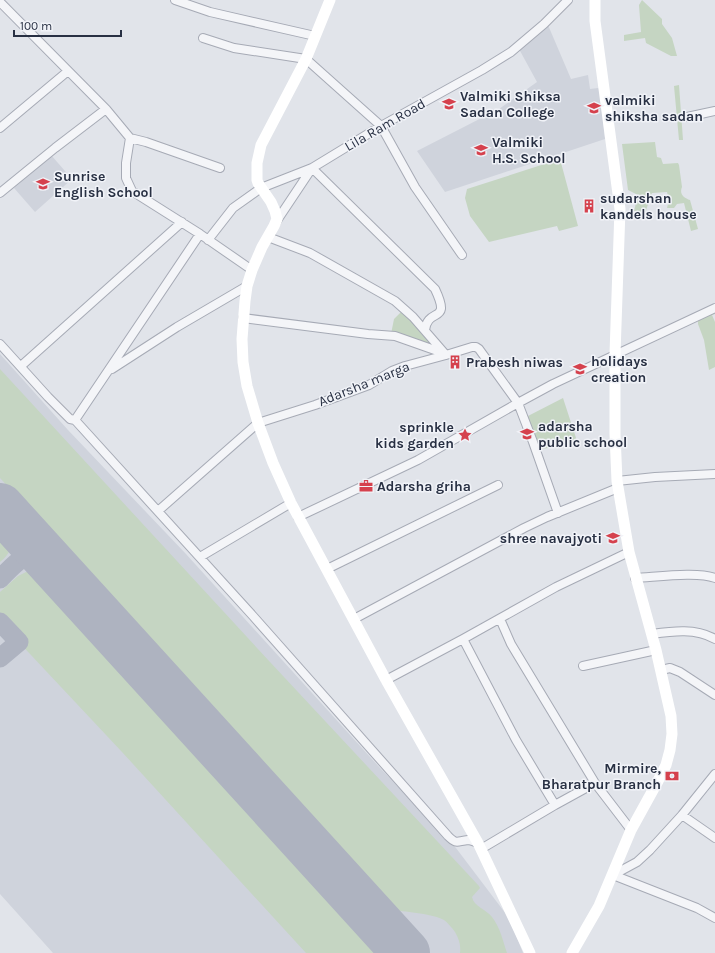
<svg xmlns="http://www.w3.org/2000/svg" width="715" height="953" viewBox="0 0 715 953" font-family="Karla,sans-serif">
	<style>
		.built { fill: #cfd3dc }
		.green { fill: #c5d5c2 }
		.lines { fill: none; stroke-linecap: round; stroke-linejoin: round }
		.taxiway { stroke: #aeb3c0; stroke-width: 19 }
		.runway { stroke: #aeb3c0; stroke-width: 48 }
		.street-casing { stroke: #a6aab5; stroke-width: 10 }
		.street { stroke: #f4f5f8; stroke-width: 8 }
		.secondary { stroke: #fff; stroke-width: 11 }
		.labels { text-anchor: middle; dominant-baseline: central; stroke-width: 3; stroke-linejoin: round; paint-order: stroke }
		.poi-label { font-size: 14px; font-weight: bold; fill: #283043; stroke: #f1f3f8; text-anchor: start }
		.street-label { font-size: 14px; fill: #283043; stroke: #f1f3f8 }
	</style>
	<rect width="100%" height="100%" fill="#e1e4ea"/>
	<path class="built" d="M548 25 571 79 588 75 590 89 598 88 600 89 605 139 445 192 417 151 499 109 537 82 519 49Z
		M51 155 72 179 35 212 14 188Z
		M0 354 68 430 186 554 381 769 456 848 509 918 523 953H53L0 894Z"/>
	<path class="green" d="M642 0 662 19V24L672 38 677 56H671L646 43 645 38 624 41V35L641 32 639 5Z
		M679 85 683 140H679L674 86Z
		M655 142 657 157 661 158 663 164 678 163 679 165 682 187C679 194 684 198 690 200L698 229 691 231 684 203 677 204 674 208H667L669 200 667 192 652 193 645 213 634 211 638 195 628 190 622 144Z
		M560 159 578 226 559 231 557 226 489 242 470 216 465 198 467 189Z
		M715 309V314L712 315 715 322V367L709 370 704 340 698 324V318Z
		M403 310 439 349 391 334 394 319Z
		M0 369 270 662 479 886 480 888 472 897C474 907 486 909 492 917 500 927 503 941 507 953H460C461 945 459 939 455 932 452 928 448 923 444 920 434 914 407 912 394 910L0 478Z
		M563 398 577 441 539 450 528 416Z
		M0 526C7 534 15 545 7 555 5 558 2 560 0 562Z
		M26 572C34 572 39 573 47 577L390 953H306L122 752 0 622V592L18 576Z"/>
	<g class="lines">
		<path class="taxiway" d="M20 560C27 549 27 541 21 530
			M0 579C12 567 27 547 45 558 47 560 50 562 52 564
			M0 622 19 642 0 658"/>
		<path class="runway" d="M0 507 406 953"/>
		<g class="street-casing">
			<path id="street" d="M175 0 210 12 315 36
				M0 2 106 109 130 138 126 163V178L132 191 200 234 252 270
				M203 38 234 48 306 59 381 126 415 187 462 255
				M687 117 715 111
				M0 128 68 71
				M130 138 146 142 220 168
				M0 193 55 148 106 109
				M276 222 312 168 381 126 482 70 511 52 544 24 568 0
				M268 237 310 253 395 301 413 317 446 355 472 347H476L479 349 518 403 553 384 715 308
				M208 240 233 208 261 188 312 168 435 289C452 325 428 306 425 330
				M243 318 368 334 395 336 446 354
				M0 344 48 397 70 419 75 420 253 616 448 836C457 845 457 841 468 840 471 840 475 842 478 843
				M21 366 182 222
				M112 369 177 327 247 286
				M75 420 200 234
				M617 481 655 477 715 474
				M158 511 258 423 315 405 369 385 392 371 405 366 446 355
				M298 517 418 460 518 403 533 442 558 513
				M200 557 291 503
				M327 569 498 485
				M635 578C656 577 698 571 715 578
				M354 619 524 528 547 517 618 488
				M500 619 511 644 595 783
				M652 634C673 631 696 628 715 639
				M463 639 516 740 555 805
				M583 666 656 650
				M661 670 670 668 680 672 715 695
				M386 680 463 639 556 587 629 552
				M682 815 715 838
				M481 849 555 805 595 783 631 830
				M613 875 637 862 650 850 682 815 715 774
				M613 875 697 908 715 918"/>
		</g>
		<use href="#street" class="street"/>
		<path class="secondary" d="M330 0 306 59 261 145 257 163V180L258 183 271 202 275 211 277 219 274 226 262 247 252 270 247 286 245 301 242 339 243 362 247 386 258 423 273 463 291 503 386 680 478 843 530 953
			M572 953 599 906 631 830 658 781 666 765 670 750 672 734 671 716 656 650 629 552 617 481 615 434V354L620 209 595 21V0"/>
	</g>
	<defs>
		<g id="university-bare" transform="scale(1.08)"><path d="M0-5L7-2L0 1L-7-2ZM-4 1L0 2.5L4 1V4Q0 6-4 4Z" fill="#d5414d" stroke="#f1f3f8" stroke-width="2.5" paint-order="stroke"/></g>
		<g id="school-bare" transform="scale(1.08)"><path d="M0-5L7-2L0 1L-7-2ZM-4 1L0 2.5L4 1V4Q0 6-4 4Z" fill="#d5414d" stroke="#f1f3f8" stroke-width="2.5" paint-order="stroke"/></g>
		<g id="building-bare" transform="scale(1.08)"><path d="M-4-6H4V6H1V3H-1V6H-4ZM-2.5-4.3h1.7v1.8h-1.7ZM.8-4.3h1.7v1.8H.8ZM-2.5-1h1.7V.8h-1.7ZM.8-1h1.7V.8H.8Z" fill="#d5414d" stroke="#f1f3f8" stroke-width="2.5" paint-order="stroke"/></g>
		<g id="sight-bare" transform="scale(1.08)"><path d="M0-6L1.8-2.2L6-1.7L2.9 1.2L3.7 5.4L0 3.3L-3.7 5.4L-2.9 1.2L-6-1.7L-1.8-2.2Z" fill="#d5414d" stroke="#f1f3f8" stroke-width="2.5" paint-order="stroke"/></g>
		<g id="office-bare" transform="scale(1.08)"><path d="M-6-3h4V-5.5h4V-3h4V5H-6ZM-1-4.5V-3h2v-1.5ZM-6 0V1H6V0Z" fill="#d5414d" stroke="#f1f3f8" stroke-width="2.5" paint-order="stroke"/></g>
		<g id="bank-bare" transform="scale(1.08)"><path d="M-6-4H6V4H-6ZM0-2.3a2.3 2.3 0 1 0 0 4.6a2.3 2.3 0 1 0 0-4.6Z" fill="#d5414d" stroke="#f1f3f8" stroke-width="2.5" paint-order="stroke"/></g>
	</defs>
	<g fill-rule="evenodd">
		<use href="#university-bare" x="449" y="104"/>
		<use href="#school-bare" x="594" y="108"/>
		<use href="#school-bare" x="481" y="150"/>
		<use href="#school-bare" x="43" y="184"/>
		<use href="#building-bare" x="589" y="206"/>
		<use href="#building-bare" x="455" y="362"/>
		<use href="#school-bare" x="580" y="369"/>
		<use href="#school-bare" x="527" y="434"/>
		<use href="#sight-bare" x="465" y="435"/>
		<use href="#office-bare" x="366" y="486"/>
		<use href="#school-bare" x="613" y="538"/>
		<use href="#bank-bare" x="672" y="776"/>
	</g>
	<g class="labels">
		<g class="poi-label">
			<text x="460" y="96">Valmiki Shiksa<tspan x="460" dy="16">Sadan College</tspan></text>
			<text x="605" y="100">valmiki<tspan x="605" dy="16">shiksha sadan</tspan></text>
			<text x="492" y="142">Valmiki<tspan x="492" dy="16">H.S. School</tspan></text>
			<text x="54" y="176">Sunrise<tspan x="54" dy="16">English School</tspan></text>
			<text x="600" y="198">sudarshan<tspan x="600" dy="16">kandels house</tspan></text>
			<text x="591" y="361">holidays<tspan x="591" dy="16">creation</tspan></text>
			<text x="466" y="362">Prabesh niwas</text>
			<text x="538" y="426">adarsha<tspan x="538" dy="16">public school</tspan></text>
			<text x="454" y="427" text-anchor="end">sprinkle<tspan x="454" dy="16">kids garden</tspan></text>
			<text x="377" y="486">Adarsha griha</text>
			<text x="602" y="538" text-anchor="end">shree navajyoti</text>
			<text x="661" y="768" text-anchor="end">Mirmire,<tspan x="661" dy="16">Bharatpur Branch</tspan></text>
		</g>
		<g class="street-label">
			<text transform="translate(385 125) rotate(-30)">Lila Ram Road</text>
			<text transform="translate(364 384) rotate(-22)">Adarsha marga</text>
		</g>
	</g>
	<path d="M14 30v6h107v-6" fill="none" stroke="#283043" stroke-width="2"/>
	<text x="20" y="30" font-size="12" fill="#283043" stroke="#f1f3f8" stroke-width="3" paint-order="stroke">100 m</text>
</svg>
